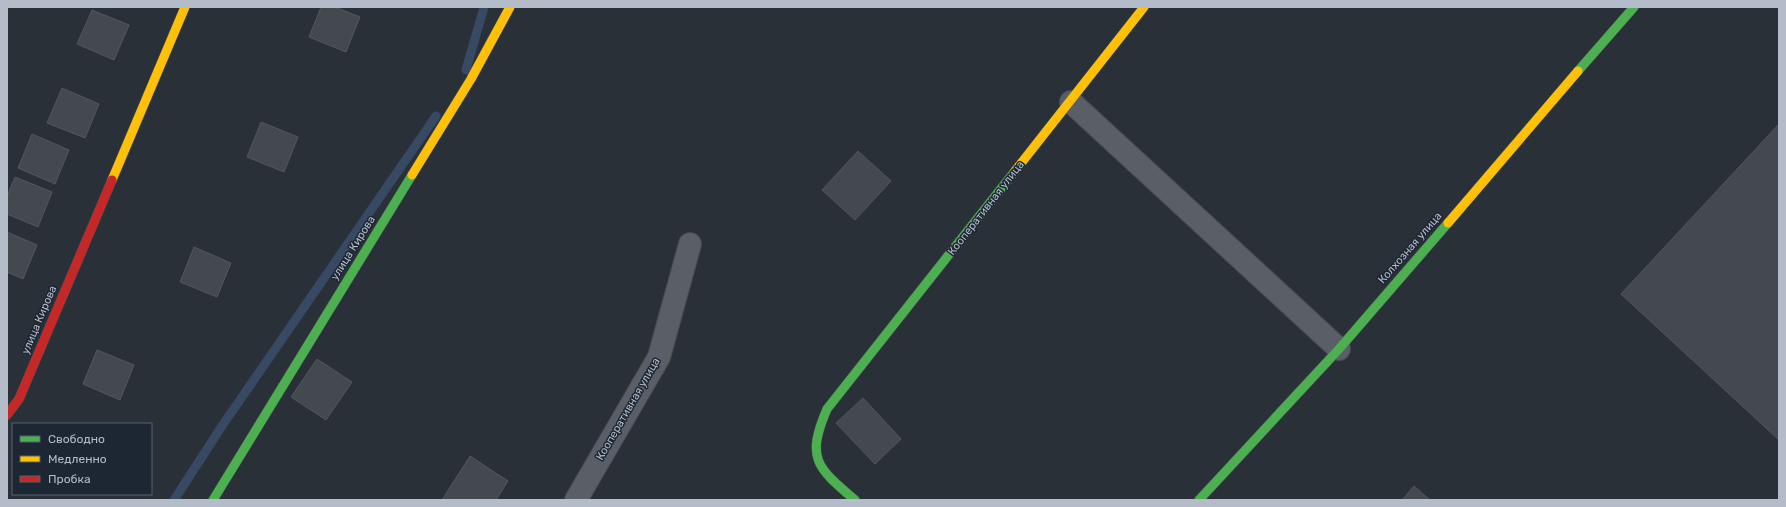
<svg xmlns="http://www.w3.org/2000/svg" width="1786" height="507" viewBox="0 0 1786 507" font-family="Rubik,sans-serif">
	<style>
		.lines { fill: none; stroke-linecap: round; stroke-linejoin: round }
		.stream { stroke: #384963; stroke-width: 9 }
		.building { fill: #444950; stroke: #52575f }
		.street-casing { stroke: #484c53; stroke-width: 24 }
		.fast-casing { stroke: #484c53; stroke-width: 10 }
		.slow-casing { stroke: #484c53; stroke-width: 10 }
		.jam-casing { stroke: #484c53; stroke-width: 10 }
		.street { stroke: #5a5e66; stroke-width: 22 }
		.fast { stroke: #4caf50; stroke-width: 9 }
		.slow { stroke: #ffc107; stroke-width: 9 }
		.jam { stroke: #c62828; stroke-width: 9 }
		.labels { text-anchor: middle; dominant-baseline: central; stroke-width: 3; stroke-linejoin: round; paint-order: stroke }
		.street-label { font-size: 11px; fill: #b4bcc9; stroke: #1d2633 }
	</style>
	<rect width="100%" height="100%" fill="#2a3038"/>
	<g class="lines">
		<path class="stream" d="M466 70 484 7
			M174 500 222 426 436 116"/>
	</g>
	<path class="building" d="M321 7H335L360 17 346 52 309 37Z
		M92 10 129 25 114 60 77 44Z
		M62 88 99 104 85 138 47 123Z
		M261 122 298 137 284 172 247 157Z
		M1779 124V440L1621 294Z
		M32 134 69 150 55 184 18 168Z
		M858 151 891 181 855 220 822 190Z
		M15 177 52 192 38 227 7 214V196Z
		M7 232 37 245 23 279 7 272Z
		M194 247 231 263 217 297 180 282Z
		M97 350 134 365 120 400 83 384Z
		M317 359 352 382 326 420 291 397Z
		M863 398 901 439 875 464 836 423Z
		M470 456 508 481 496 500H442Z
		M1414 486 1430 500H1402Z"/>
	<g class="lines">
		<g class="street-casing">
			<path id="street" d="M1071 102 1339 349
				M576 500 659 357 690 244"/>
		</g>
		<g class="fast-casing">
			<path id="fast" d="M1578 71 1634 7
				M213 500 412 175
				M855 500C816 467 806 458 827 409L1015 171
				M1199 500 1339 349 1448 223"/>
		</g>
		<g class="slow-casing">
			<path id="slow" d="M1015 171 1144 7
				M412 175 471 79 510 7
				M112 180 185 7
				M1448 223 1578 71"/>
		</g>
		<g class="jam-casing">
			<path id="jam" d="M7 415 19 399 112 180"/>
		</g>
		<use href="#street" class="street"/>
		<use href="#fast" class="fast"/>
		<use href="#slow" class="slow"/>
		<use href="#jam" class="jam"/>
	</g>
	<g class="labels">
		<g class="street-label">
			<text transform="translate(986 208) rotate(-52)">Кооперативная улица</text>
			<text transform="translate(353 248) rotate(-58)">улица Кирова</text>
			<text transform="translate(1410 248) rotate(-49)">Колхозная улица</text>
			<text transform="translate(39 320) rotate(-67)">улица Кирова</text>
			<text transform="translate(628 409) rotate(-60)">Кооперативная улица</text>
		</g>
	</g>
	<rect width="1786" height="507" fill="none" stroke="#b4bcc9" stroke-width="16"/>
	<rect x="12" y="423" width="140" height="72" fill="#1d2633" stroke="#59626f"/>
	<rect x="20" y="436" width="20" height="6" fill="#4caf50" stroke="#59626f"/>
	<text x="48" y="443" font-size="12" fill="#b4bcc9">Свободно</text>
	<rect x="20" y="456" width="20" height="6" fill="#ffc107" stroke="#59626f"/>
	<text x="48" y="463" font-size="12" fill="#b4bcc9">Медленно</text>
	<rect x="20" y="476" width="20" height="6" fill="#c62828" stroke="#59626f"/>
	<text x="48" y="483" font-size="12" fill="#b4bcc9">Пробка</text>
</svg>
